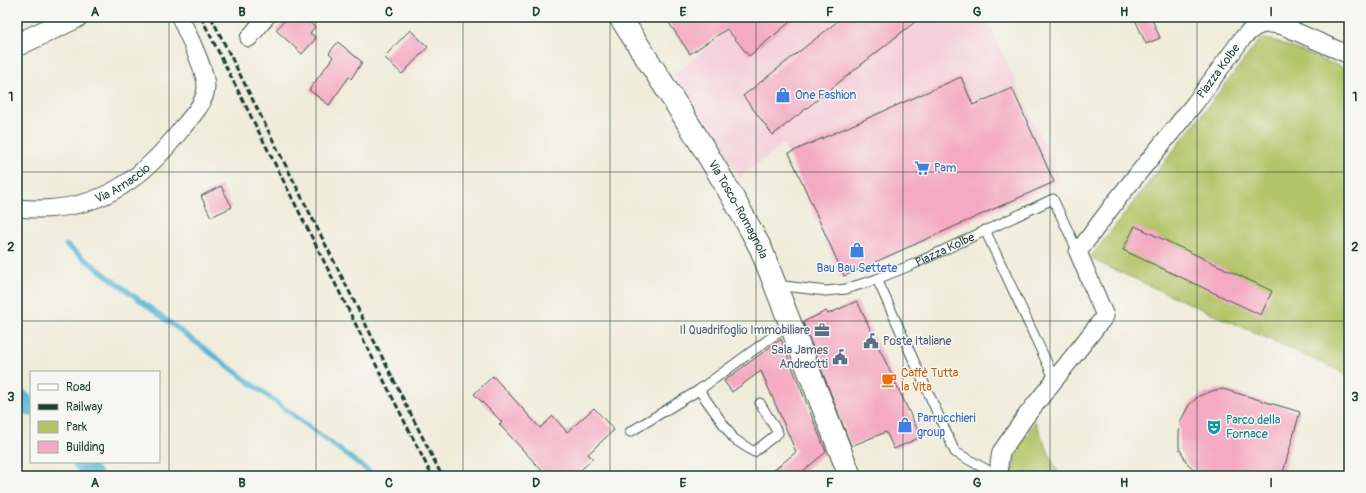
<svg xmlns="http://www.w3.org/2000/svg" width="1366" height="493" viewBox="0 0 1366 493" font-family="Pangolin,sans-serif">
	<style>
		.built { fill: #f5cfdb }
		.green { fill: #b4c467; stroke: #6a804e }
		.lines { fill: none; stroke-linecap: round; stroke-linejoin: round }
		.stream { stroke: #53b4d2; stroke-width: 5 }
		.canal { stroke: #53b4d2; stroke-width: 18 }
		.building { fill: #f4aac2 }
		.service-casing { stroke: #3e574d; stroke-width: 11 }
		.minor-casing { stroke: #3e574d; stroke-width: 19 }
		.primary-casing { stroke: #3e574d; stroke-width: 24 }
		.service { stroke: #fff; stroke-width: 9 }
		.minor { stroke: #fff; stroke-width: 17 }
		.primary { stroke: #fff; stroke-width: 22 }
		.rail { stroke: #1f3d34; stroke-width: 3; stroke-dasharray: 6 3; stroke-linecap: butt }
		.grid { fill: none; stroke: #1f3d34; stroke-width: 1; stroke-opacity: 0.55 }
		.labels { text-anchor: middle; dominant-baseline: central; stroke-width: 3; stroke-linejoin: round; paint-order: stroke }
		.street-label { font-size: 12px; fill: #1f3d34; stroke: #f6f6f2 }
		.shop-label { font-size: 12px; fill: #366cbe; stroke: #f6f6f2; text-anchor: start }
		.service-label { font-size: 12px; fill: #4e5e75; stroke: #f6f6f2; text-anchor: end }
		.food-label { font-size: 12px; fill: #c56008; stroke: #f6f6f2; text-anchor: start }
		.culture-label { font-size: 12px; fill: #0d838f; stroke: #f6f6f2; text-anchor: start }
		.neatline { fill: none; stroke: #1f3d34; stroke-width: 1.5 }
		.grid-label { font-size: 13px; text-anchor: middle; font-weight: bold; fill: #1f3d34 }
	</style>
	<rect width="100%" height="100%" fill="#f6f6f2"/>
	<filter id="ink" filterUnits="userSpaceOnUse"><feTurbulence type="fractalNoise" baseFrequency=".025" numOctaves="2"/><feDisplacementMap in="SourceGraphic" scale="8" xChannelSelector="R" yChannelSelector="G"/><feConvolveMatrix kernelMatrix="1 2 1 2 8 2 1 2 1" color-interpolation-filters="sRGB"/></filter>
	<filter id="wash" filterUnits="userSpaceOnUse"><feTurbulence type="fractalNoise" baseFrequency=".012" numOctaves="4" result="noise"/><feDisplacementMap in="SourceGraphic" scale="16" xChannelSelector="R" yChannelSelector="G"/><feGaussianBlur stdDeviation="0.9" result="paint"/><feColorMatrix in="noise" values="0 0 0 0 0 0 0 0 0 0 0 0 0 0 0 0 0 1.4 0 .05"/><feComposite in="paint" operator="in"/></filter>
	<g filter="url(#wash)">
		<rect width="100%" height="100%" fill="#f0ecda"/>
		<path class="built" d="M704 17H986L1061 182 841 279 783 144 740 178 674 74 719 38Z"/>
		<path class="green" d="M1263 39 1273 40 1349 70V375L1097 262 1091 257 1258 42Z
			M1035 421 1054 465 1061 476H1014L1013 458Z"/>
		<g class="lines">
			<path class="stream" d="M66 245 375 476"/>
			<path class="canal" d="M17 395 31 408
				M81 462 94 476"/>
		</g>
		<g id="blocks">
			<path class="building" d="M288 17H304L315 27 310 33 316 38 302 54 276 30Z
				M665 17H796L749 56 727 29 690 54Z
				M843 17H921L773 135 743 96Z
				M1134 17H1151L1160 38 1146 44Z
				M410 30 428 47 402 74 384 57Z
				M338 42 362 62 351 79 349 77 329 105 309 90 333 57 329 53Z
				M961 77 973 105 1012 88 1054 182 844 276 789 153Z
				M221 186 232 207 211 217 201 196Z
				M1135 226 1272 291 1261 315 1123 250Z
				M857 301 921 437 894 449 886 432 851 446 803 322 826 311 828 314Z
				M781 339 826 452 797 476H767L796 452 761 371 732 392 724 381Z
				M493 376 540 428 553 416 567 432 594 408 614 430 588 454 593 459 574 476H547L499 424 502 422 474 394Z
				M1223 389 1300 412 1282 476H1201L1187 463 1179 448V435L1180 422 1189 405 1199 396 1215 390Z"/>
		</g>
	</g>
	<g filter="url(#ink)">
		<use href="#blocks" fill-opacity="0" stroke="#3e574d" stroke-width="1"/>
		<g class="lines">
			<g class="service-casing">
				<g id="service">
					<path d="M985 230 1055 380"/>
					<path d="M877 279 955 452 998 476"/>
					<path id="s1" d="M776 285 826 291 846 289 877 279 914 264 1053 199 1078 252"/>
					<path d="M760 403 778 433 754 452 734 439 699 390 791 323"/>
					<path d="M630 432 699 390"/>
				</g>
			</g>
			<g class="minor-casing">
				<g id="minor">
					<path d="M249 38 266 17"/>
					<path id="s2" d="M17 208C92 215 139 185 183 127 192 116 205 103 206 88 207 72 187 33 180 17"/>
					<path id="s3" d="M1000 476 999 464 1001 452 1026 416 1105 316 1078 252 1119 197 1195 103 1241 40C1254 25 1263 21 1283 26L1349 55"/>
				</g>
			</g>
			<g class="primary-casing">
				<g id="primary">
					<path id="s4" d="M620 17C669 93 719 168 761 249L850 476"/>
					<path d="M17 45 76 17"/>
				</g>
			</g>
			<use href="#service" class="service"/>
			<use href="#minor" class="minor"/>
			<use href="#primary" class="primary"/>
			<path class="rail" d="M201 17 432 476
				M211 17 442 476"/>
		</g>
	</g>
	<path class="grid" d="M169 17V476M316 17V476M463 17V476M610 17V476M756 17V476M903 17V476M1050 17V476M1197 17V476M17 172H1349M17 321H1349"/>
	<defs>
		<g id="shop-bare" transform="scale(1.2)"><path d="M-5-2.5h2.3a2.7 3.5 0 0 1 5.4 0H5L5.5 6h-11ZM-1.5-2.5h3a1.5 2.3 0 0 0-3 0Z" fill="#3f7fe0" stroke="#f6f6f2" stroke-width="2.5" paint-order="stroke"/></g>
		<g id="supermarket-bare" transform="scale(1.2)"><path d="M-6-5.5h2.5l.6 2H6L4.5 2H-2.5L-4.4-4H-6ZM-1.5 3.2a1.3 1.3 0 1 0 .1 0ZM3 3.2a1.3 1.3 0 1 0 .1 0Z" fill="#3f7fe0" stroke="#f6f6f2" stroke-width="2.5" paint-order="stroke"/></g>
		<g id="office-bare" transform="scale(1.2)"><path d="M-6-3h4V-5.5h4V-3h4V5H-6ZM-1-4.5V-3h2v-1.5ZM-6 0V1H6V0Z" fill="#5c6f8a" stroke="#f6f6f2" stroke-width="2.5" paint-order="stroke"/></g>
		<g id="civic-bare" transform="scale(1.2)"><path d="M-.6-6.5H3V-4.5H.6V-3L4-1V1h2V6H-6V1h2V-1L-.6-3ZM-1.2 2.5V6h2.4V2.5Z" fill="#5c6f8a" stroke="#f6f6f2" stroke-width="2.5" paint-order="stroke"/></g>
		<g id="cafe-bare" transform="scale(1.2)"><path d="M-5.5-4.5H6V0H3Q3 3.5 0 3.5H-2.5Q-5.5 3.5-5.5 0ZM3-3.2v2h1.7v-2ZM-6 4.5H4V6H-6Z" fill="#e8710a" stroke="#f6f6f2" stroke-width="2.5" paint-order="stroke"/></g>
		<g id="theatre-bare" transform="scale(1.2)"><path d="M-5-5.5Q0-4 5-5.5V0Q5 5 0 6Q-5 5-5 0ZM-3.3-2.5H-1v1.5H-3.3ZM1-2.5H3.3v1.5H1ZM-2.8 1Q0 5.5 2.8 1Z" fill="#0f9aa8" stroke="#f6f6f2" stroke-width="2.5" paint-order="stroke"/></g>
	</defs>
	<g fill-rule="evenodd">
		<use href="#shop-bare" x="783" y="95"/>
		<use href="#supermarket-bare" x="922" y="168"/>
		<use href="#shop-bare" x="857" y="250"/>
		<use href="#office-bare" x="822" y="330"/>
		<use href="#civic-bare" x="871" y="341"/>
		<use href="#civic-bare" x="840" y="357"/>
		<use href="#cafe-bare" x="889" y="380"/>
		<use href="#shop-bare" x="905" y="425"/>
		<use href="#theatre-bare" x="1214" y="427"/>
	</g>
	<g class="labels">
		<g class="street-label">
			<text stroke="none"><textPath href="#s3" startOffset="494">Piazza Kolbe</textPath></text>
			<text stroke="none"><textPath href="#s2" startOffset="111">Via Arnaccio</textPath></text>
			<text stroke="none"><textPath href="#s4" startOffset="226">Via Tosco-Romagnola</textPath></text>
			<text stroke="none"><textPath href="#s1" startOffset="177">Piazza Kolbe</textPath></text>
		</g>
		<g class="shop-label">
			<text x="795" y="95">One Fashion</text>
			<text x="934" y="168">Pam</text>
			<text x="857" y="268" text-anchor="middle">Bau Bau Settete</text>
			<text x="917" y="418">Parrucchieri<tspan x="917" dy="14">group</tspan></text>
		</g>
		<g class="service-label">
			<text x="810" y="330">Il Quadrifoglio Immobiliare</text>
			<text x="883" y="341" text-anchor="start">Poste Italiane</text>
			<text x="828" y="350">Sala James<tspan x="828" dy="14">Andreotti</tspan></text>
		</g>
		<g class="food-label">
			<text x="901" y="373">Caffè Tutta<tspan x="901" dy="14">la Vita</tspan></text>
		</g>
		<g class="culture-label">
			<text x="1226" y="420">Parco della<tspan x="1226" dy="14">Fornace</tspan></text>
		</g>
	</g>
	<rect width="1366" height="493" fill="none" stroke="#f6f6f2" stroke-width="44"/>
	<rect x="30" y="371" width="130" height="92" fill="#f6f6f2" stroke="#a0aca6"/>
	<rect x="38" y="384" width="20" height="6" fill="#ffffff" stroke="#a0aca6"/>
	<text x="66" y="391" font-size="12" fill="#1f3d34">Road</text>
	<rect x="38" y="404" width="20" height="6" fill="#1f3d34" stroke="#a0aca6"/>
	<text x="66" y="411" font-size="12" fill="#1f3d34">Railway</text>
	<rect x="38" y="421" width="20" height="12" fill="#b4c467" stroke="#a0aca6"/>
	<text x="66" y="431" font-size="12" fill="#1f3d34">Park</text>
	<rect x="38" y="441" width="20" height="12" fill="#f4aac2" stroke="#a0aca6"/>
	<text x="66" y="451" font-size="12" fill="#1f3d34">Building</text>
	<rect x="22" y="22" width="1322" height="449" class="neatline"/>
	<g class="grid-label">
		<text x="95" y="16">A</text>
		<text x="242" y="16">B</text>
		<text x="389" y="16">C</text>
		<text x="536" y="16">D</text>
		<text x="683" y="16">E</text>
		<text x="830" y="16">F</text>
		<text x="977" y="16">G</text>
		<text x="1124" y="16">H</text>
		<text x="1271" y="16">I</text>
		<text x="11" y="101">1</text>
		<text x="1355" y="101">1</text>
		<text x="11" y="251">2</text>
		<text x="1355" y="251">2</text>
		<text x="11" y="401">3</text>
		<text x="1355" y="401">3</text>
		<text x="95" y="487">A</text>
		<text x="242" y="487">B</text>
		<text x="389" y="487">C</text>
		<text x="536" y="487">D</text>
		<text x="683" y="487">E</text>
		<text x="830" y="487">F</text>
		<text x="977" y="487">G</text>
		<text x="1124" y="487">H</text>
		<text x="1271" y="487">I</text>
	</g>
</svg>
